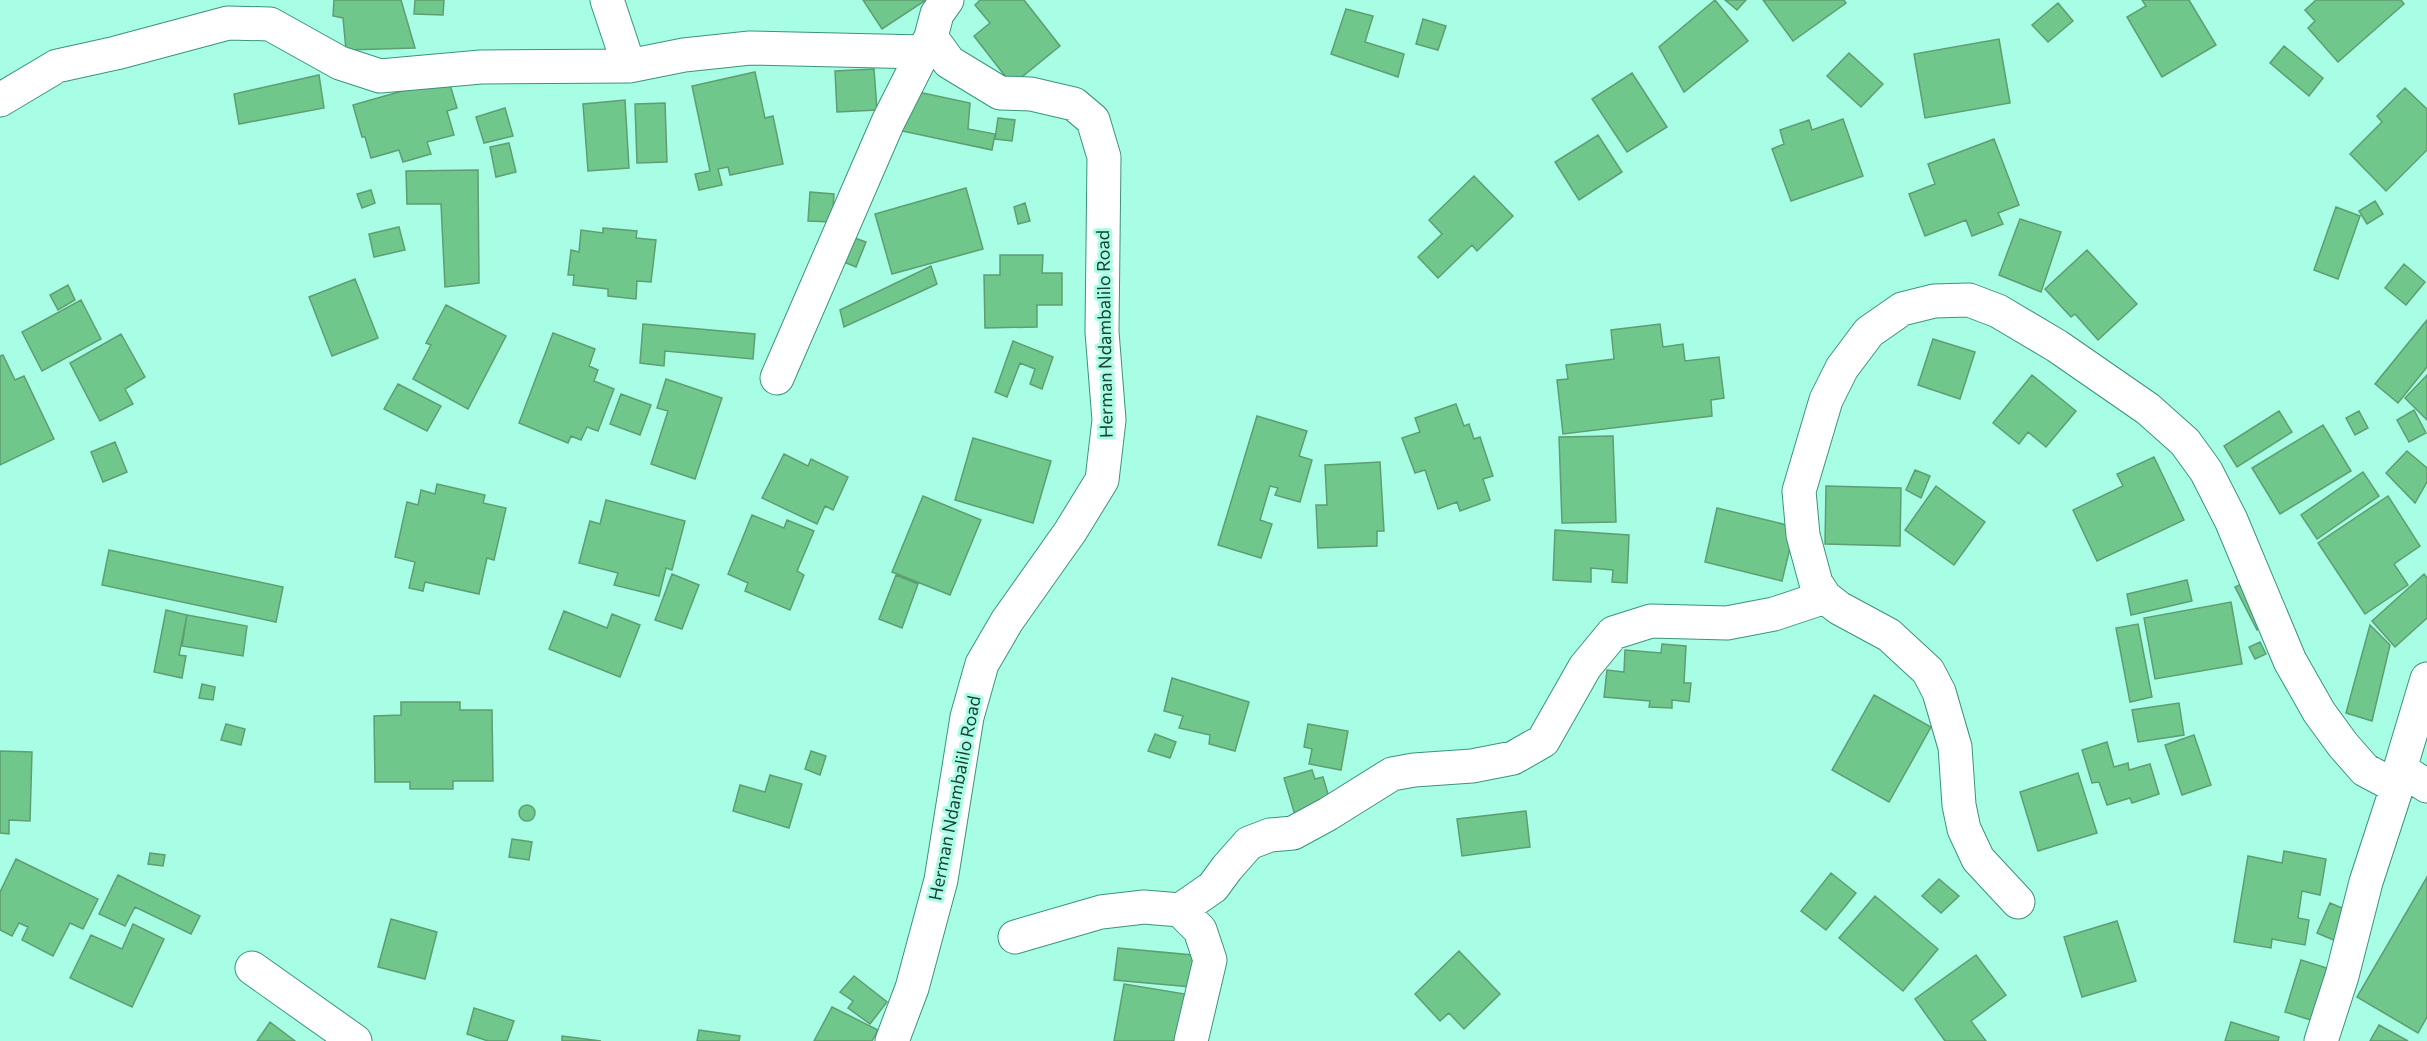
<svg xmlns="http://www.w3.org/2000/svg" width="2427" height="1041" viewBox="0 0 2427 1041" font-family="Commissioner,sans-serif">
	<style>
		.building { fill: #6fc78c; stroke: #5f9d72; stroke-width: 1.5 }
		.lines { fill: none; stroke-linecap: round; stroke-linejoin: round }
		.minor-casing { stroke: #3b937c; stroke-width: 35 }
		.minor { stroke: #fff; stroke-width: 33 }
		.labels { text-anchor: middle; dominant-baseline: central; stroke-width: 6; stroke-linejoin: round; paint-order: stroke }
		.street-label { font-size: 18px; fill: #1d4137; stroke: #a7fee4 }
	</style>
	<rect width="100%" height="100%" fill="#a7fee4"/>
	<path class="building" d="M334 0H401L415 48 346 50 343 18 333 16Z
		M415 0H444L443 15 414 14Z
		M863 0H926L882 29Z
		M980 0H1024L1060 46 1012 85 974 36 990 23 975 5Z
		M1715 0 1748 41 1684 92 1659 47Z
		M1725 0H1746L1737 10Z
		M1763 0H1844L1846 3 1793 41Z
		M2142 0H2189L2216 45 2162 77 2127 17 2146 6Z
		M2316 0H2401L2404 4 2338 62 2308 28 2315 21 2305 10Z
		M2058 3 2073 21 2048 42 2032 25Z
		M1346 9 1373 16 1365 42 1404 54 1398 77 1331 54Z
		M1423 19 1446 26 1438 50 1416 44Z
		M1999 39 2010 103 1925 118 1914 54Z
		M2284 46 2323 78 2309 96 2270 63Z
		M1849 53 1883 84 1861 107 1827 76Z
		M874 69 877 110 837 112 835 71Z
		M755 72 765 118 773 116 783 164 730 175 728 167 718 169 722 185 699 190 695 174 710 171 692 86Z
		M1632 73 1667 127 1627 152 1592 99Z
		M319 75 324 108 239 124 234 94Z
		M448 78 457 108 447 111 454 135 427 142 431 154 403 162 399 150 371 158 365 137H362L353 105Z
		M2405 88 2427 109V150L2386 191 2350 154 2382 122 2377 116Z
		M909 90 970 103 968 129 995 134 992 150 902 131Z
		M625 100 629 168 588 171 583 104Z
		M665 103 667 162 637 163 635 104Z
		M505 108 513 136 484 143 476 117Z
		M998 118 1015 120 1012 141 995 139Z
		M1843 119 1863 176 1791 201 1772 149 1784 144 1780 130 1809 120 1812 130Z
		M1598 135 1622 172 1579 200 1555 162Z
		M1994 139 2019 205 1998 213 2003 224 1972 236 1966 220 1925 236 1909 194 1935 184 1928 164Z
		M509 143 516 172 496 177 490 147Z
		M478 170 479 283 445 287 441 204H407L406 171Z
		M1474 176 1513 216 1477 251 1472 245 1438 278 1418 257 1442 234 1429 220Z
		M966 188 983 249 892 274 875 214Z
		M371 190 375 203 362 208 357 194Z
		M810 192 834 194 832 222 808 221Z
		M2375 201 2383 214 2367 224 2359 211Z
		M1025 203 1030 221 1018 224 1014 207Z
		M2336 207 2360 216 2338 279 2314 270Z
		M2020 219 2061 232 2041 292 1999 275Z
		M399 227 405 250 374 257 369 234Z
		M603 228 637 231 636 238 656 240 651 282 637 281 636 299 608 296V289L573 285 574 275H568L571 250 579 252 581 230 603 233Z
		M849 236 866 242 856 267 839 260Z
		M2087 250 2137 304 2098 340 2075 314 2071 317 2045 289Z
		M1000 255H1043L1042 273H1062V305H1037V327L985 328 984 275H1000Z
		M2404 264 2425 282 2406 305 2385 288Z
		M931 266 937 284 844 327 840 310Z
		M355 279 378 338 332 356 309 297Z
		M68 285 75 300 58 310 50 295Z
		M81 300 101 339 42 371 22 332Z
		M446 305 506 336 468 409 413 379 431 345 426 343Z
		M2427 320V367L2398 403 2375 384Z
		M643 324 755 334 753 359 665 351 664 366 640 363Z
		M1660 324 1663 347 1683 344 1685 361 1719 357 1724 398 1711 400 1712 416 1563 434 1557 380 1568 379 1566 365 1614 359 1611 330Z
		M553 333 595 349 589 366 598 370 594 381 614 389 598 431 587 427 581 440 571 436 568 443 519 423Z
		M121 334 145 377 125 389 133 404 100 421 70 363Z
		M1933 339 1975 352 1960 399 1918 385Z
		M1013 341 1053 357 1042 389 1030 384 1035 369 1020 363 1007 397 995 392Z
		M3 355 15 380 24 376 54 439 0 465V356Z
		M2032 375 2076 411 2046 447 2028 432 2019 444 1993 423Z
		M2427 375V420L2405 398Z
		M666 379 722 398 695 479 651 464 668 411 657 408Z
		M398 384 441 406 427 431 384 409Z
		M621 394 651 405 640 435 610 424Z
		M1456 404 1464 426 1469 424 1474 439 1480 437 1493 476 1483 479 1490 500 1460 511 1457 502 1438 509 1425 470 1415 473 1402 438 1420 432 1415 418Z
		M2414 410 2426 433 2409 442 2397 420Z
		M2279 411 2292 432 2237 467 2224 446Z
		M2359 411 2368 428 2355 435 2346 418Z
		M1257 416 1307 431 1299 456 1312 460 1300 502 1275 495 1278 488 1270 486 1260 520 1272 524 1261 558 1218 545Z
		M2323 425 2351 471 2280 514 2252 468Z
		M1613 436 1616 522 1562 523 1559 437Z
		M973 438 1051 461 1033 523 955 500Z
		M115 442 127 472 103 482 91 452Z
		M2407 451 2427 468V482L2415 503 2386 473Z
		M784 454 808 466 811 459 848 477 833 510 825 506 817 524 762 498Z
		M2154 457 2184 520 2097 561 2073 510 2123 486 2117 474Z
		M1380 462 1384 531H1377V546L1318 548 1316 505H1327L1325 465Z
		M1915 470 1930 476 1921 498 1906 490Z
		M2363 472 2379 496 2317 539 2301 515Z
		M437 484 485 495 483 503 506 508 494 560 487 558 479 594 425 582 423 591 409 588 415 562 395 557 407 502 418 505 421 490 435 494Z
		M1826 486 1901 488 1900 546 1825 544Z
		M1936 486 1985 522 1954 565 1905 530Z
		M923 496 981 520 950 595 892 572Z
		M2388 496 2420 546 2394 564 2408 585 2365 614 2318 543Z
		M606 500 685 521 672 570 666 568 659 596 614 585 618 573 579 563 590 521 600 524Z
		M1717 508 1795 527 1782 581 1705 562Z
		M752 515 784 528 787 520 814 531 797 571 804 575 790 610 745 591 748 583 728 574Z
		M1555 530 1629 535 1627 583 1612 582 1613 570 1591 568V582L1553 580Z
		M109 550 283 587 276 622 102 585Z
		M672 574 699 585 682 629 655 620Z
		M2424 574 2427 578V618L2395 647 2372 621Z
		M896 575 918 584 902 628 879 619Z
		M2187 580 2192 601 2131 615 2127 594Z
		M2249 580 2271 622 2257 630 2235 587Z
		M2231 602 2242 664 2155 679 2144 618Z
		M166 610 187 615 179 655 186 656 182 678 154 672Z
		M564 611 607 628 612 614 640 625 620 677 549 649Z
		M187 615 247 626 243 656 182 646Z
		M2138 624 2152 697 2130 702 2116 628Z
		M2370 625 2390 645 2372 721 2346 713Z
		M2260 642 2266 654 2255 659 2249 647Z
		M1662 644 1686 646 1684 683H1691L1689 702 1672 700V708L1649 707 1650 701 1604 697 1607 670 1624 672 1625 650 1661 653Z
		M1172 678 1249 702 1235 751 1209 744 1210 735 1179 728 1183 716 1164 711Z
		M202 684 215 687 213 700 199 698Z
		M1874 695 1931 727 1889 802 1832 770Z
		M401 702H460V710H492L493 781H453V789H410V782H375L374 716 401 715Z
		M2179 703 2184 735 2138 742 2132 710Z
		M226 724 245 729 241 745 221 740Z
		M1308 724 1348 731 1341 770 1309 764 1312 749 1304 747Z
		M1155 734 1176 742 1170 758 1148 751Z
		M2194 735 2211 785 2182 795 2165 745Z
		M2107 742 2114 767 2128 763 2129 770 2150 764 2159 794 2132 803 2130 798 2107 805 2099 782 2092 783 2082 750Z
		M0 751 32 752 30 821 9 820V834L0 833Z
		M811 751 826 756 820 775 805 769Z
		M1312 770 1315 779 1323 777 1331 804 1297 822 1284 778Z
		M2078 773 2097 833 2038 851 2020 792Z
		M770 775 802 784 789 828 733 811 740 785 765 792Z
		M519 813a8 8 0 1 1 16 0a8 8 0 1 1-16 0Z
		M1526 811 1530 847 1462 856 1457 819Z
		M512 839 532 842 529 860 509 857Z
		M2284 851 2326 859 2320 895 2302 891 2298 918 2309 920 2305 945 2272 939 2271 948 2234 942 2248 856 2282 863Z
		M150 853 165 855 163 866 148 864Z
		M16 859 98 899 83 929 70 923 53 956 22 940 28 927 19 923 12 936 0 930V892Z
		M1831 873 1856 893 1826 930 1801 911Z
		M118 875 200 916 191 934 135 907 125 926 99 914Z
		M2427 877V1017L2418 1033 2357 997Z
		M1939 879 1959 896 1941 913 1922 896Z
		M1875 896 1938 949 1903 991 1839 938Z
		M2330 903 2349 911 2336 941 2317 933Z
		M391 919 437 932 425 979 378 967Z
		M2117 921 2136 981 2082 997 2064 937Z
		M133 924 164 939 132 1007 70 978 91 935 122 949Z
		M1118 948 1193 955 1191 987 1114 980Z
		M1459 951 1500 994 1464 1029 1449 1013 1440 1021 1415 994Z
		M1976 955 2006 995 1971 1021 1986 1041H1945L1915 999Z
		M2301 960 2333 970 2317 1022 2285 1012Z
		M854 976 887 1002 870 1024 848 1008 853 1001 840 992Z
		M1124 984 1185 994 1177 1041H1114Z
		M832 1007 878 1030 872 1041H814Z
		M474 1008 514 1021 507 1041H488L467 1034Z
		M270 1022 295 1041H257Z
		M2231 1022 2279 1037 2278 1041H2225Z
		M2379 1025 2408 1041H2370Z
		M699 1030 740 1036 739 1041H697Z
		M562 1036 601 1041H562Z"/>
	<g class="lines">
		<g class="minor-casing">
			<path id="minor" d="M607 0 629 66
				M0 100 57 66 116 53 228 23 270 24 340 63 380 76 481 67 629 66 684 55 750 48 923 52
				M777 378 888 122 931 37
				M2400 769 2427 786
				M2018 902 1978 859 1964 829 1959 805 1955 747 1939 692 1928 671 1889 635 1839 608 1825 597 1816 583 1803 535 1799 491 1826 400 1842 368 1869 332 1902 309 1934 301 1969 300 1998 311 2057 346 2148 409 2185 442 2206 471 2231 520 2290 661 2319 712 2343 745 2365 770 2397 787
				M1180 910 1213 887 1227 868 1249 843 1270 835 1293 833 1328 814 1392 774 1414 770 1472 766 1513 758 1543 741 1585 667 1613 633 1651 621 1727 623 1774 614 1825 597
				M1180 910 1200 930 1210 960 1191 1041
				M1015 937 1101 912 1144 907 1180 910
				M252 968 355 1041
				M892 1041 912 988 941 880 967 717 982 664 1007 621 1070 532 1102 480 1109 420 1102 332 1104 157 1093 120 1074 104 1031 94 1000 93 949 62 931 37 937 14 947 0
				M2321 1041 2342 976 2366 882 2397 787 2400 769 2427 679"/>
		</g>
		<use href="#minor" class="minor"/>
	</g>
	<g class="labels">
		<g class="street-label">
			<text transform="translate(1104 334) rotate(-91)">Herman Ndambalilo Road</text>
			<text transform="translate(954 798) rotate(-79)">Herman Ndambalilo Road</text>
		</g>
	</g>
</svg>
